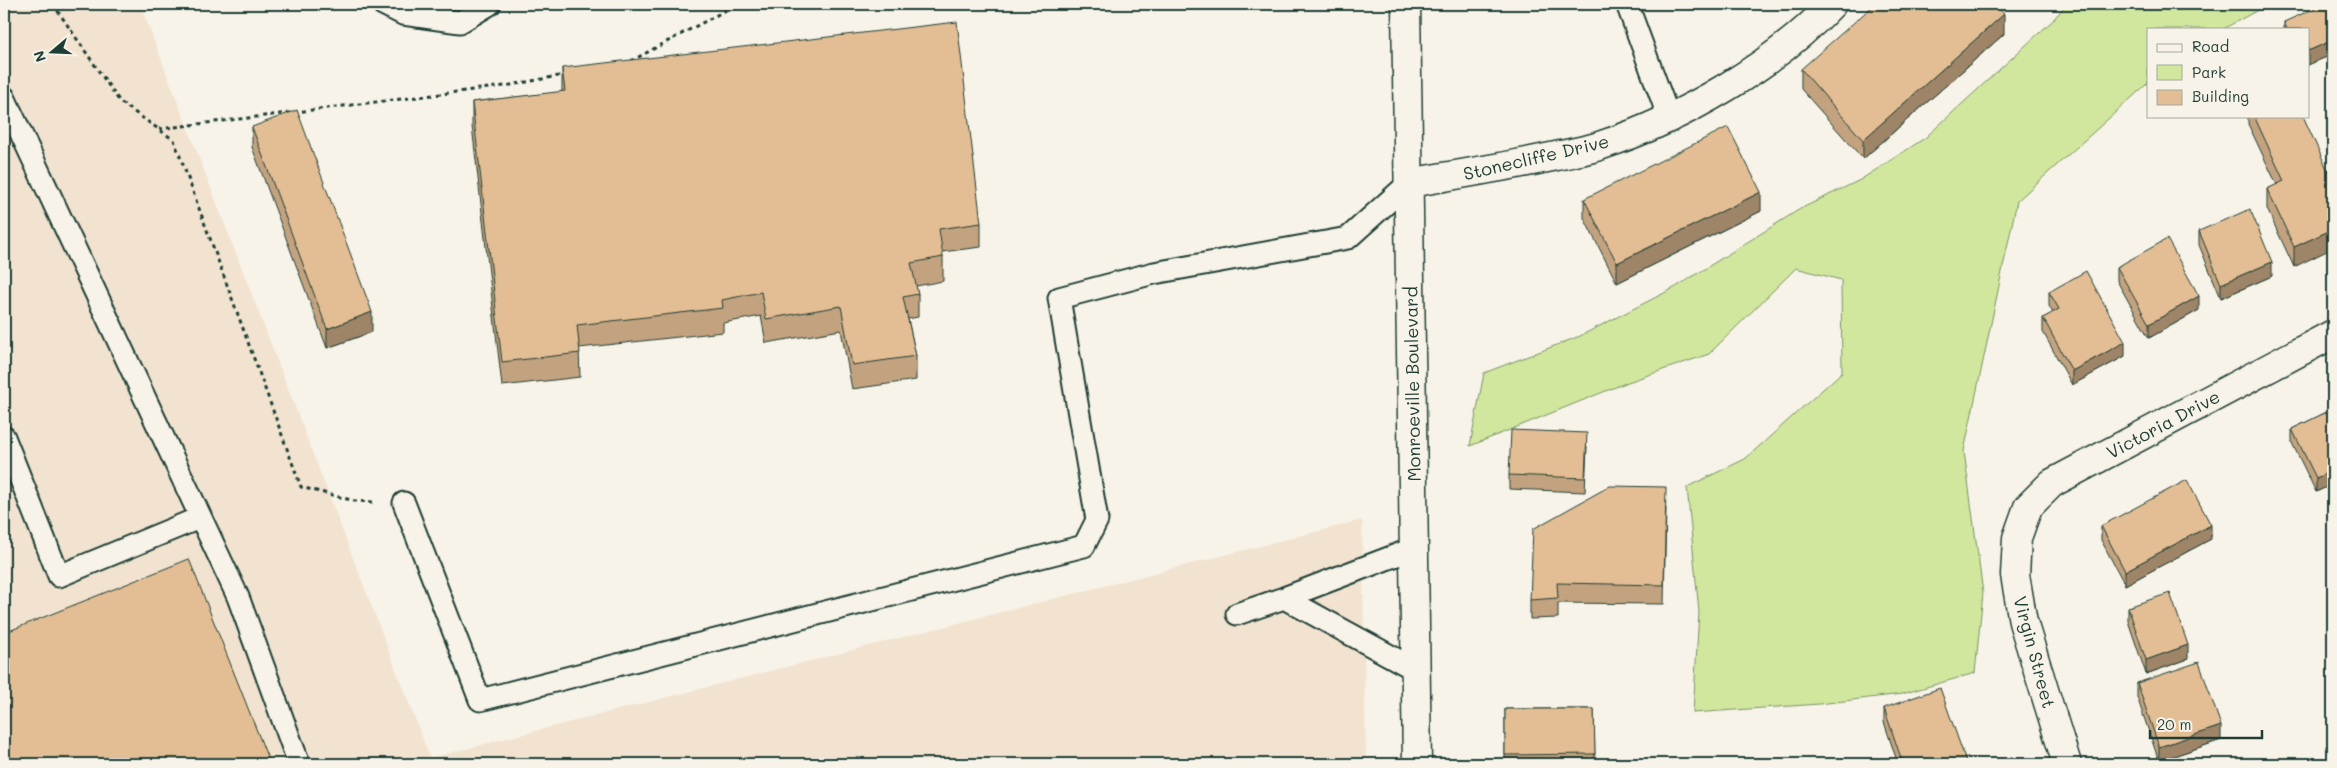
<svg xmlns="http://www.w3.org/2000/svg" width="2337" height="768" viewBox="0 0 2337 768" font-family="Mali,sans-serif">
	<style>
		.built { fill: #f1e3cf }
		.green { fill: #d1e79d; stroke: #789268 }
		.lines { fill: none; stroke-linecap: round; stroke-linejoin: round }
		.lane-casing { stroke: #1f3d34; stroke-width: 25 }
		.street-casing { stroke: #1f3d34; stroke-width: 31 }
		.secondary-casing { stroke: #1f3d34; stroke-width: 31 }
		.path { stroke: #1f3d34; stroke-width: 3; stroke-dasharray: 4 4; stroke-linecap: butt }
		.lane { stroke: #f7f3e8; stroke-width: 21 }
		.street { stroke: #f7f3e8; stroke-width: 28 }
		.secondary { stroke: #f7f3e8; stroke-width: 28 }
		.wall { fill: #c3a37f; stroke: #1f3d34 }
		.shaded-wall { fill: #9f8568; stroke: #1f3d34 }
		.building { fill: #e3be94; stroke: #1f3d34 }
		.labels { text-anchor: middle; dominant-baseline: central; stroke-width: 5; stroke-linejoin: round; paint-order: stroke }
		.street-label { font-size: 18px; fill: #1f3d34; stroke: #f7f3e8 }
	</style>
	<rect width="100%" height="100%" fill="#f7f3e8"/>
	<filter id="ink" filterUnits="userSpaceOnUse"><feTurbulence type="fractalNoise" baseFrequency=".02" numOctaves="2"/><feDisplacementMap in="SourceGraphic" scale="10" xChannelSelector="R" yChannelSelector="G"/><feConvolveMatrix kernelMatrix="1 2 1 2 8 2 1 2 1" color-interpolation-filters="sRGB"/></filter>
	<g filter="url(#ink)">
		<path class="built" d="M4 4H140L430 758 1362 520 1366 764H4Z"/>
		<path class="green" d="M2067 4H2269L2223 29H2148V83L2017 201 1964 451 1983 593 1975 673 1902 694 1819 704 1693 713 1699 612 1687 487 1745 459 1842 372 1841 280 1796 268 1709 354 1628 382 1470 446 1484 373 1580 336 1676 287 1800 209 1860 180 1925 138 2051 22Z"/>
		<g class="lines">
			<g class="lane-casing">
				<path id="lane" d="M383 4 403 14 460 22 490 4
					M1627 4 1669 118
					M4 97 238 597 299 764
					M4 437 59 576 199 518
					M404 503 480 700 1084 546 1097 520 1059 298 1154 273 1348 238 1409 183
					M1415 548 1284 598 1416 670
					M1237 614 1284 598"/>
			</g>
			<g class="street-casing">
				<path id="street" d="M1409 183C1460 174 1511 166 1561 155 1575 152 1589 150 1602 145 1682 119 1775 65 1832 4
					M2067 764 2023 622 2015 575 2017 538 2028 507 2052 483 2333 334"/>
			</g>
			<g class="secondary-casing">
				<path id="secondary" d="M1406 4 1417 764"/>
			</g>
			<path class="path" d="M53 4 120 102 174 140 301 487 355 501 374 502
				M631 61 730 8V4
				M159 129 505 86 564 75"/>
			<use href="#lane" class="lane"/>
			<use href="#street" class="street"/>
			<use href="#secondary" class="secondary"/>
		</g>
		<path class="wall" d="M2333 10V54L2308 65V29H2284V22Z
			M2004 34 1863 159 1801 89V69Z
			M562 68 981 223V247L942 252 943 257V281L916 286 918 294V317L908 319 916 356V380L852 389 841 330 766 343 761 316 723 323V332L579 348 580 377 502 386 472 126V102L562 92Z
			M2248 116H2303L2294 267 2267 209V189L2277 185 2248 124Z
			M252 127 372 332 327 348 252 147Z
			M1584 199 1761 211 1617 283 1584 218Z
			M2199 231 2272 276 2221 298 2199 245Z
			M2117 267 2199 310 2149 338 2117 281Z
			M2049 292 2125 356 2072 385 2043 332V318L2053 313 2049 306Z
			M2333 409V484L2316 492 2292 443V429Z
			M1587 447 1585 492 1509 489V475Z
			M1666 507 1664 604 1558 603V618L1530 619V600Z
			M2101 526 2211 539 2125 585 2101 540Z
			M2128 607 2188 659 2146 674 2128 621Z
			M2137 683 2221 740 2159 761 2137 697Z
			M1884 708 1967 764H1898L1884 722Z
			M1505 709H1594L1595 764H1505Z"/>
		<path class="shaded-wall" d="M2004 14V34L1863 159V140Z
			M2333 40V54L2308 65V51Z
			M1761 192V211L1617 283V263Z
			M2333 229V248L2294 267V247Z
			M2272 262V276L2221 298V284Z
			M2199 296V310L2149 338V324Z
			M372 312V332L327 348V329Z
			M2125 342V356L2072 385V371Z
			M2333 470V484L2316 492V478Z
			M2211 525V539L2125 585V571Z
			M2188 645V659L2146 674V660Z
			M2221 726V740L2159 761V747Z"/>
		<path class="building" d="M1875 4H1995L2004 14 1863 140 1801 69Z
			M2324 4H2331L2333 10V40L2308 51V29H2287L2284 22Z
			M957 22 981 223 939 229 943 257 911 263 918 294 903 297 916 356 852 365 841 306 766 319 761 292 722 300 723 308 577 325 580 353 502 362 472 102 565 91 562 68Z
			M297 110 372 312 327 329 252 127Z
			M2254 116H2303L2333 182V229L2294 247 2267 189 2284 181Z
			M1728 127 1761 192 1617 263 1584 199Z
			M2250 209 2272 262 2221 284 2199 231Z
			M2167 239 2199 296 2149 324 2117 267Z
			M2086 271 2125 342 2072 371 2043 318 2059 309 2049 292Z
			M2333 409V470L2316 478 2292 429Z
			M1511 430 1587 433 1585 478 1509 475Z
			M2187 480 2211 525 2125 571 2101 526Z
			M1610 486 1666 487 1664 585 1557 583 1558 598 1530 600 1533 529Z
			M189 559 270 764H4V633Z
			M2170 593 2188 645 2146 660 2128 607Z
			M2199 662 2221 726 2159 747 2137 683Z
			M1940 688 1967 764H1903L1884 708Z
			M1505 709H1594L1595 754 1505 755Z"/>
	</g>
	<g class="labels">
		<g class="street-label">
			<text transform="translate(1536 157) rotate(-13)">Stonecliffe Drive</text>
			<text transform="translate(1412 384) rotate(-91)">Monroeville Boulevard</text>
			<text transform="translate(2163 424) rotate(-28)">Victoria Drive</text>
			<text transform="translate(2035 652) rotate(75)">Virgin Street</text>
		</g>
	</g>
	<rect width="2337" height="768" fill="none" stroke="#f7f3e8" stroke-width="20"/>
	<rect x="10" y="10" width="2317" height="748" fill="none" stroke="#1f3d34" stroke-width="2" filter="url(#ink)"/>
	<rect x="2147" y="28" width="162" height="90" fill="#f7f3e8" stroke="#a1aaa0"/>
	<rect x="2157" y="44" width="25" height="8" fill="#f7f3e8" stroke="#a1aaa0"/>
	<text x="2192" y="52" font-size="15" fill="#1f3d34">Road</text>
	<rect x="2157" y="65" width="25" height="15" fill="#d1e79d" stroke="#a1aaa0"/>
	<text x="2192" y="78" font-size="15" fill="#1f3d34">Park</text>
	<rect x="2157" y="90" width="25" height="15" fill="#e3be94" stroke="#a1aaa0"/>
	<text x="2192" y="102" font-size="15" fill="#1f3d34">Building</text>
	<g transform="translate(52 52) rotate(251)" stroke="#f7f3e8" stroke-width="4" paint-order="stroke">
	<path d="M0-4L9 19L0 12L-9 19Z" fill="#1f3d34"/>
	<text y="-8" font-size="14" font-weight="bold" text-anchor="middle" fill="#1f3d34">N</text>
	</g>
	<path d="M2150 730v8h112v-8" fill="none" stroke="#1f3d34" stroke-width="2.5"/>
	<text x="2157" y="730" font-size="15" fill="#1f3d34" stroke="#f7f3e8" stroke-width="4" paint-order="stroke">20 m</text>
</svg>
